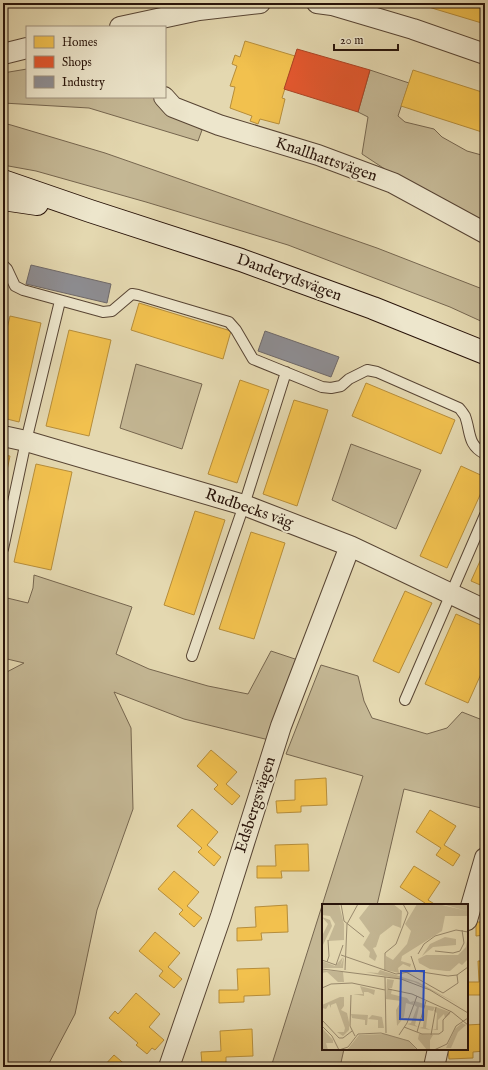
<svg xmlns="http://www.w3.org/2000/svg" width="488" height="1070" viewBox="0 0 488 1070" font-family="'IM FELL English',serif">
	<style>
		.green { fill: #c4b794; stroke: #76664f }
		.homes { fill: #f2c14e; stroke: #b68d3a }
		.shops { fill: #e4572e; stroke: #ac4323 }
		.industry { fill: #8d8d92; stroke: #6f6969 }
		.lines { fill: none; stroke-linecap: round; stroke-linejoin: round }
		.lane-casing { stroke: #584534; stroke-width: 12 }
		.street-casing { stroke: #584534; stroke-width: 22 }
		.secondary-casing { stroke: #29140a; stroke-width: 24 }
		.lane { stroke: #ede6cc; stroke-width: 10 }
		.street { stroke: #ede6cc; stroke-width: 20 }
		.secondary { stroke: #ede6cc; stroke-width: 22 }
		.labels { text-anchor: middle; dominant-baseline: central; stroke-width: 4; stroke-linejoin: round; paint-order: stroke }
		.street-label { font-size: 16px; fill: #29140a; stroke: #ede6cc }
		.inset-road { fill: none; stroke: #998a6e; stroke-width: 1 }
		.view { fill: #1d4ed8; fill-opacity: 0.15; stroke: #1d4ed8; stroke-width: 2 }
		.inset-edge { fill: none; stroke: #29140a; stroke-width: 2 }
	</style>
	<rect width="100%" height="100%" fill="#e4d8b0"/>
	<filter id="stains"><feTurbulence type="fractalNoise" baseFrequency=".005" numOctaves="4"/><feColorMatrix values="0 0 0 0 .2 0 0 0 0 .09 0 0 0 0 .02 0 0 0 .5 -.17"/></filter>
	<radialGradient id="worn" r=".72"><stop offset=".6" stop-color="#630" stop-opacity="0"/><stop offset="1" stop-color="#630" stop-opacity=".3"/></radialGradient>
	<path class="green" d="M27 69V97H155L164 107 202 130 198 141 89 108 3 103V73Z
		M370 70 409 83 398 116 405 122 434 129 442 137 467 151 485 156V224L415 189 362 154 368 117 358 112Z
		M3 123 11 125 105 153 377 248 485 290V323L450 307 288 245 146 202 36 171 3 165Z
		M136 364 202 384 182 449 120 428Z
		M351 444 421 470 396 529 332 500Z
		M34 575 132 607 116 654 149 669 208 686 248 694 271 651 298 660 269 740 184 719 114 692 131 728 133 809 97 910 75 1014 47 1067H3V674L24 663 3 658V597L28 603 33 588Z
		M321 665 358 676 364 701 372 718 427 734 447 728 462 712 485 721V809L404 789 377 905H323V1049H344L340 1067H271L363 776 286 754Z"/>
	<path class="homes" d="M416 3H485V24L435 9Z
		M245 41 295 56 282 98 285 99 279 124 260 119 258 124 250 121 252 116 230 108 235 87 230 86 237 66 232 64 235 55 240 57Z
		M413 70 485 93V133L401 106Z
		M139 303 231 331 223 359 131 330Z
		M10 316 41 323 19 422 3 418V346Z
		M69 330 111 340 89 436 46 426Z
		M240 380 269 390 237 483 208 474Z
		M366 383 455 420 441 454 352 416Z
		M294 400 328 410 297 506 263 494Z
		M3 455 10 456 3 490Z
		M36 464 72 472 51 570 14 562Z
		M461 466 485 477V484L447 568 420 556Z
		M195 511 225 520 194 615 164 605Z
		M251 532 285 543 254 639 219 629Z
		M485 550V587L471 581Z
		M405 591 432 603 399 673 373 661Z
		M456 614 485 627V665L468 703 425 684Z
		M211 750 237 772 226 784 240 796 232 805 214 789 218 785 197 766Z
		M326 778 327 805 301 806V812L277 813 276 801 295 800V780Z
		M192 809 218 832 207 845 221 857 214 866 198 852 202 848 177 826Z
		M430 810 456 826 444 845 460 855 453 866 436 855 441 848 416 832Z
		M308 844 309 871H281L282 878H257V866H276L275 845Z
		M414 866 440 882 428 900 436 905H424L425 903 400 887Z
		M174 871 199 892 187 906 202 918 194 927 179 914 183 910 158 889Z
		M287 905 288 932 261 933 262 940 237 941V928L256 927 255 907Z
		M476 922H485V935L476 936Z
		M155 932 180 953 168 967 182 979 174 988 159 976 163 971 139 951Z
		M478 961H485V995H467V982H479Z
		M269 968 270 995 244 996V1002L219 1003V990H238L237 969Z
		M136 993 160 1014 149 1027 164 1040 155 1050 152 1048 147 1054 136 1045 138 1043 109 1018 115 1011 118 1014Z
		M485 1024V1051L473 1052V1058L449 1059 448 1049H467V1025Z
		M252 1029 253 1056 226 1057V1063L202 1064 201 1052 221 1051 220 1031Z
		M114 1055 128 1067H103Z
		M370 1062 378 1067H367Z"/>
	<path class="shops" d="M297 49 370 70 358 112 284 89Z"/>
	<path class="industry" d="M31 265 111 284 107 303 26 284Z
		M265 331 339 357 331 377 258 351Z"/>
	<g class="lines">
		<g class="lane-casing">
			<path id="lane" d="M3 265 7 269 15 286 23 290 103 312 112 311 132 294 138 295 229 322 236 330 253 359 322 387 331 388 341 386 349 379 367 370 377 372 459 408C461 410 463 413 465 416 471 432 467 445 485 454
				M3 549 26 441 60 301
				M192 656 244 505 286 372
				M405 700 485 515"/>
		</g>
		<g class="street-casing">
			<path id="street" d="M317 3 332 5 413 29 485 54
				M120 27 199 10 260 3
				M3 54 27 48
				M164 97 173 107 219 125 318 155 393 183 485 233
				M3 436 26 441 244 505 350 546 485 610
				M467 920 485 858
				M169 1067 221 916 281 726 350 546
				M434 1067 438 1049"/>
		</g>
		<g class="secondary-casing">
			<path id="secondary" d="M3 181 90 211 241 260 373 308 485 353
				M3 199 37 204"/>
		</g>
		<use href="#lane" class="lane"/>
		<use href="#street" class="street"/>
		<use href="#secondary" class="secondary"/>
	</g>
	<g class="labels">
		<g class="street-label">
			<text transform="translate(326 160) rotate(19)">Knallhattsvägen</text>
			<text transform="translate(289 278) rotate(20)">Danderydsvägen</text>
			<text transform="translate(249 509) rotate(19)">Rudbecks väg</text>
			<text transform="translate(256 805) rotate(-72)">Edsbergsvägen</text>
		</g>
	</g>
	<g transform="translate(322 904)">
		<rect width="146" height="146" fill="#e4d8b0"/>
		<path d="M0 0H17L22 20V36L6 37 13 20 8 12 0 11ZM48 0H71L80 7 79 24 71 21 58 31 54 43 51 44 55 52 53 57 47 53 48 48 41 41 48 29 37 14ZM95 0H116L145 7 120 0H146V12H123L120 27 80 52 79 57 89 60 88 63 81 60 76 64 77 69 64 66V52L71 56 85 40 89 27 83 20ZM0 13 8 16 10 22 0 43V32L6 20ZM146 30V55L140 61 137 59 128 67H124L108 65 97 59 96 55 104 51H136L144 43ZM123 33 134 35V41L111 43 100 52 108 40ZM21 53 18 63 22 53 21 64H0V57L13 62ZM0 66 21 68 22 78H16L5 68 0 69ZM58 66 96 78 136 100 92 78 44 68 56 69ZM65 75 72 76 70 84 65 85H70L69 90 85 94 88 98 92 97 91 101 84 99 82 113 75 122 74 106 79 97 64 95ZM38 82 53 86 52 91 46 88H42V92L31 90H41ZM18 93H22V102L19 106 25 109 27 118V126L21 132 15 128H22L23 124 14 99 9 101V104L7 100 4 105 0 104V101ZM93 97 102 100 101 104 97 103 93 121 96 123 85 120 89 119 95 103 92 101ZM103 101 113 103 111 107 106 106 104 124 109 126 97 124 101 123ZM114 103 128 108V110L123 114 122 110 116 116V126H110L114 125 115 109 112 107ZM29 110 46 111 45 121H43V116L30 114ZM50 111 60 113 62 124H56V116L46 115ZM140 119 144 121 136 128 129 144H124L133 125ZM0 124 11 136V139H4L6 146H0ZM63 130 87 137 95 146H25L37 131ZM97 130 111 131 108 136V146H105L96 135Z" fill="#c4b794"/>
		<path class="inset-road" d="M19 0 22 17 42 33M113 47 131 49 138 47 142 39 140 26M96 50 102 40 113 32 134 26 146 28M19 51 74 70 93 67 126 72 135 71 146 63M89 52 94 67M0 56 14 61 21 41M5 58 7 52 6 36M0 65 79 75 108 86 146 109M23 66 25 20 36 0M63 67V49L74 40 86 9 81 0M84 68 121 89 136 79 135 71M63 73 64 129M0 84 9 80 30 79 63 86M66 85 90 90 130 108 146 121M29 91 28 122 33 132M0 116 17 134H21L30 127M0 122 10 132 17 146M82 123 100 130H117L121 127V116L129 107M95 128 104 97M77 131 85 119 95 92M109 131 114 103M17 146 26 143 36 130 59 129 87 137 96 146M112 146 125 140 134 122 146 114"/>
		<path class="view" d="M79 67H102L101 116 78 115Z"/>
		<rect width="146" height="146" class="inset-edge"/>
	</g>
	<rect width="488" height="1070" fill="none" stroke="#e4d8b0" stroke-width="16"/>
	<rect x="4" y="4" width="480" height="1062" fill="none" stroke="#29140a" stroke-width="2"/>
	<rect x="8" y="8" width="472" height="1054" fill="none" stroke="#29140a"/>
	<rect x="26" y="26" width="140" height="72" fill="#ede6cc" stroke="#9f927e"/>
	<rect x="34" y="36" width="20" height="12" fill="#f2c14e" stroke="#9f927e"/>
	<text x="62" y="46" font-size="12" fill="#29140a">Homes</text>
	<rect x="34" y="56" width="20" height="12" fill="#e4572e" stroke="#9f927e"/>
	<text x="62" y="66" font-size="12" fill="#29140a">Shops</text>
	<rect x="34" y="76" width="20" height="12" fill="#8d8d92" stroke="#9f927e"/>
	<text x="62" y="86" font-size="12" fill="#29140a">Industry</text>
	<path d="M334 44v6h64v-6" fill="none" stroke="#29140a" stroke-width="2"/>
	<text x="340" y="44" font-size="12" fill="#29140a" stroke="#ede6cc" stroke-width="3" paint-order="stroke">20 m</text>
	<rect width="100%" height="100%" filter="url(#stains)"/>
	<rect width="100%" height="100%" fill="url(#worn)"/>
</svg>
